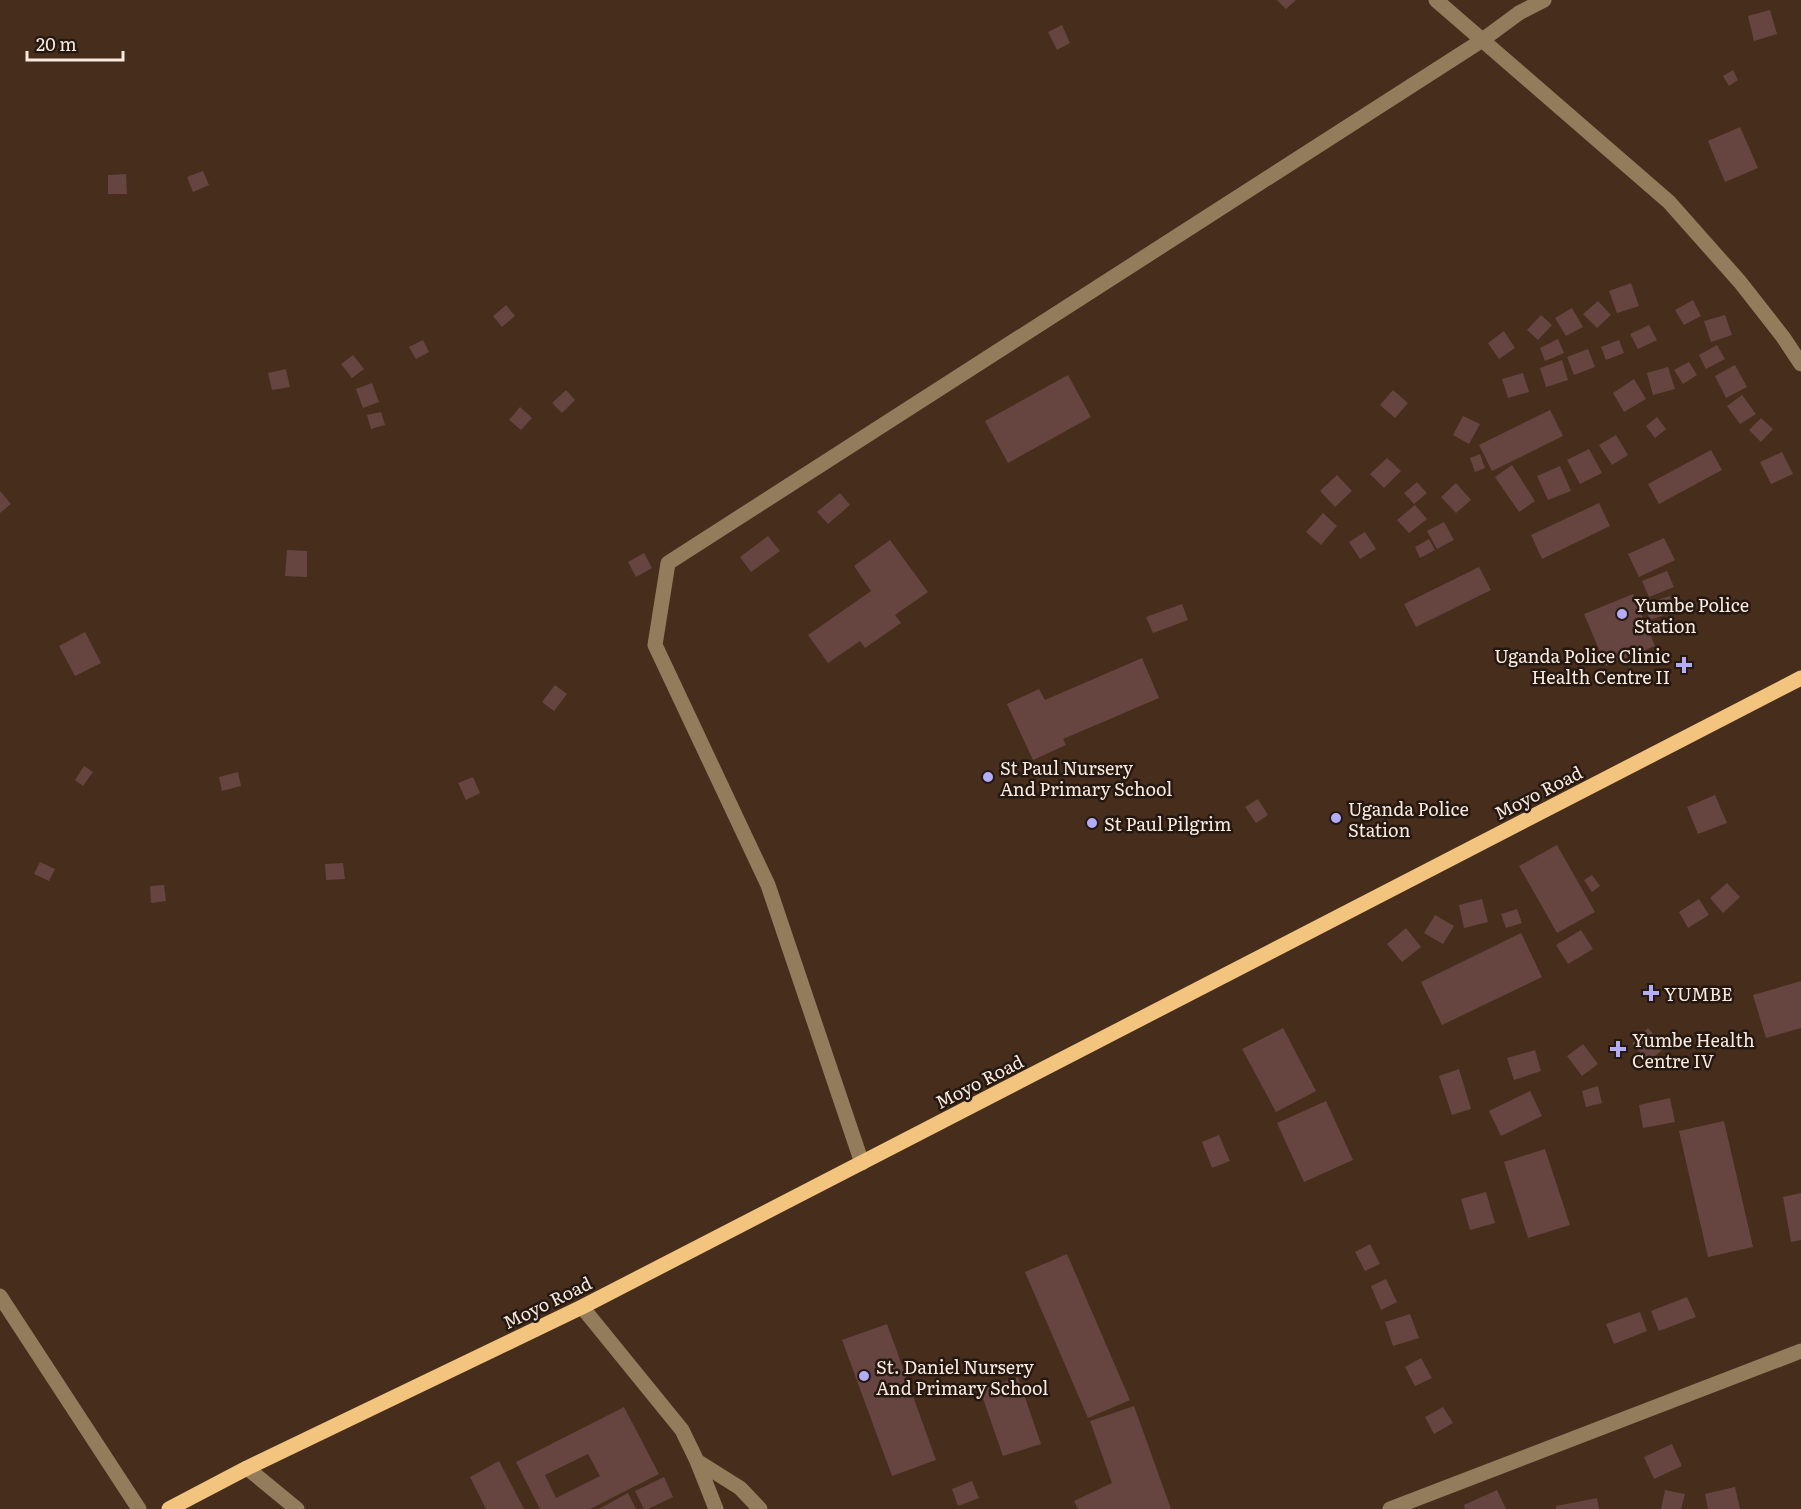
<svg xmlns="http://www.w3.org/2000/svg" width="1801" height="1509" viewBox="0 0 1801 1509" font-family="Literata,serif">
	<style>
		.building { fill: #664540; fill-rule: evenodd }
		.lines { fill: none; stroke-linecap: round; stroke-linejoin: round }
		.minor { stroke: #937c5b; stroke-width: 15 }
		.major { stroke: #f2c47d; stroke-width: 15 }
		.poi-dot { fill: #b3acf9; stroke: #241811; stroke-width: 2 }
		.labels { text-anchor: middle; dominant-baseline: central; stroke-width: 5; stroke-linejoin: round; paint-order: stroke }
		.poi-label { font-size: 18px; fill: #fae9de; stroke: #241811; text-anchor: start }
		.street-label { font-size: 18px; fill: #fae9de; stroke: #241811 }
	</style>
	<rect width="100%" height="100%" fill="#472d1c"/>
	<path class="building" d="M1277 0H1296L1286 9Z
		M1770 10 1777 34 1754 41 1748 16Z
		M1062 25 1070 43 1057 50 1048 32Z
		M1733 70 1738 80 1729 86 1723 76Z
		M1740 127 1758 168 1725 182 1708 141Z
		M203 171 209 185 193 192 187 177Z
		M126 174 127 194H108V175Z
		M1631 283 1639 306 1617 313 1609 291Z
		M1693 300 1701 316 1684 325 1675 310Z
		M1598 301 1611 315 1597 328 1583 314Z
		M506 305 515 316 502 327 493 316Z
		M1572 308 1583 327 1566 336 1555 318Z
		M1541 315 1552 325 1538 340 1527 330Z
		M1725 315 1732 335 1711 342 1704 321Z
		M1649 325 1657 340 1638 349 1630 334Z
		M1504 331 1515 348 1499 359 1488 343Z
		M1558 339 1564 353 1545 361 1540 348Z
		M423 340 429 352 416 359 409 347Z
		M1619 340 1624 353 1606 360 1601 347Z
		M1717 345 1725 359 1706 369 1699 355Z
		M1588 349 1595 367 1574 375 1567 357Z
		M353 355 364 369 352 378 341 364Z
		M1562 360 1568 380 1546 387 1540 368Z
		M1689 362 1697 375 1683 384 1674 370Z
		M1735 365 1747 387 1726 398 1715 376Z
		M1668 367 1675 389 1653 395 1647 373Z
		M286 369 290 387 272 390 268 373Z
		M1523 373 1529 392 1508 398 1502 379Z
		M1068 375 1091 417 1008 463 985 421Z
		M1634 379 1646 399 1624 412 1613 393Z
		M372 383 379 402 363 408 356 389Z
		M566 390 575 400 562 413 552 403Z
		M1393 390 1408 403 1395 418 1380 405Z
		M1742 395 1756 414 1740 424 1727 406Z
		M520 407 532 418 521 430 509 420Z
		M1550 410 1563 436 1492 471 1479 445Z
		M381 412 385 425 371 429 367 415Z
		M1463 416 1480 424 1469 444 1453 435Z
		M1657 417 1666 429 1655 438 1646 426Z
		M1761 418 1773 429 1761 442 1749 430Z
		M1616 435 1628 455 1612 465 1599 445Z
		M1589 449 1602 473 1580 484 1567 460Z
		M1711 450 1722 470 1659 504 1648 484Z
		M1782 452 1793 474 1771 484 1760 462Z
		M1480 454 1485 468 1475 472 1470 458Z
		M1387 458 1401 471 1384 488 1370 474Z
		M1512 465 1535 501 1519 512 1495 477Z
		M1560 466 1571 491 1548 500 1537 476Z
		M1337 475 1352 491 1335 507 1320 491Z
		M1417 482 1427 493 1414 504 1404 493Z
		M1456 483 1471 500 1456 513 1441 497Z
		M0 491 11 504 0 513Z
		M840 493 850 505 828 524 817 512Z
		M1599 503 1610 526 1542 559 1531 535Z
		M1415 505 1427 519 1409 533 1397 520Z
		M1323 513 1337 526 1321 545 1306 532Z
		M1444 522 1454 540 1437 549 1427 531Z
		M1365 532 1376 549 1360 559 1349 542Z
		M768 536 780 551 751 572 740 557Z
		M1664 538 1675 560 1639 577 1628 554Z
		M1429 539 1435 550 1420 558 1415 547Z
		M890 540 928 592 895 615 901 623 865 648 860 641 828 663 808 635 871 591 854 566Z
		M287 550 307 551V577L285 576Z
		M644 553 652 568 636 577 628 562Z
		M1479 567 1491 590 1416 627 1404 604Z
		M1667 571 1674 587 1649 597 1642 581Z
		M1633 594 1655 646 1606 666 1584 614Z
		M1670 596 1675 611 1650 620 1644 604Z
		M1182 604 1188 620 1153 633 1146 617Z
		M85 632 101 663 75 676 59 646Z
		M1142 658 1159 698 1063 739 1066 745 1033 760 1007 704 1039 689 1045 700Z
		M555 685 567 694 554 711 542 702Z
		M84 766 93 772 83 786 75 780Z
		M238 772 241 786 222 791 219 777Z
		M473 777 480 793 466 800 458 783Z
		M1715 795 1727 823 1698 834 1687 807Z
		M1258 799 1268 815 1256 823 1245 807Z
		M1557 845 1595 912 1557 933 1519 866Z
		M40 862 55 869 49 881 34 874Z
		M343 863 345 879 326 880 325 864Z
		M1592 875 1600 886 1592 892 1584 880Z
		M1727 883 1740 897 1723 913 1710 898Z
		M164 885 166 901 151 903 150 886Z
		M1482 899 1488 922 1464 928 1459 905Z
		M1699 899 1709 915 1688 928 1679 912Z
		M1517 909 1522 923 1506 928 1501 914Z
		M1435 915 1454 926 1443 944 1424 933Z
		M1406 928 1421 947 1402 962 1387 944Z
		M1581 930 1593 949 1568 964 1556 945Z
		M1521 933 1542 977 1442 1025 1421 982Z
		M1801 981V1028L1766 1038 1753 995Z
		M1283 1028 1316 1091 1276 1112 1242 1049Z
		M1648 1028 1665 1047 1649 1062 1632 1044Z
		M1583 1044 1598 1064 1582 1076 1567 1056Z
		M1535 1050 1541 1071 1514 1080 1507 1058Z
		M1459 1069 1471 1109 1452 1115 1439 1076Z
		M1598 1086 1602 1103 1586 1107 1582 1091Z
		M1530 1091 1542 1116 1501 1136 1489 1111Z
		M1670 1098 1675 1122 1643 1128 1639 1105Z
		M1326 1101 1353 1160 1304 1182 1277 1123Z
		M1724 1121 1753 1247 1708 1257 1679 1131Z
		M1219 1135 1230 1161 1212 1168 1202 1142Z
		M1545 1149 1570 1225 1528 1238 1504 1162Z
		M1486 1192 1495 1223 1470 1230 1461 1199Z
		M1801 1193V1240L1791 1242 1783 1197Z
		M1370 1244 1380 1264 1365 1271 1355 1252Z
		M1067 1254 1130 1400 1088 1418 1025 1272Z
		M1386 1279 1397 1302 1381 1310 1371 1286Z
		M1687 1297 1696 1317 1659 1331 1651 1311Z
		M1640 1312 1647 1331 1614 1344 1606 1324Z
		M1410 1314 1419 1338 1393 1346 1385 1322Z
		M887 1324 936 1460 892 1476 842 1340Z
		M1421 1358 1432 1378 1415 1386 1405 1367Z
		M1018 1377 1041 1444 1003 1456 980 1390Z
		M1134 1406 1171 1509H1078L1074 1501 1112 1483 1090 1421Z
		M624 1407 659 1474 590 1509H540L516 1462ZM588 1454 600 1476 556 1498 545 1475Z
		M1443 1407 1453 1423 1434 1434 1425 1417Z
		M1672 1444 1682 1466 1654 1479 1644 1457Z
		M499 1461 524 1509H486L470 1477Z
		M664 1477 673 1497 648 1509H644L635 1491Z
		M972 1481 979 1498 958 1506 952 1489Z
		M1735 1487 1740 1509H1708L1705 1494Z
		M1497 1490 1506 1509H1465L1464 1505Z
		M1665 1490 1685 1494 1681 1509H1661Z
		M628 1493 636 1509H599Z
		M1597 1498 1599 1509H1556V1506Z"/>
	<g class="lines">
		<path class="minor" d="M1436 0 1669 202 1740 282 1783 337 1801 364
			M862 1163 768 885 655 645 668 563 1481 41 1519 13 1544 0
			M0 1296 139 1509
			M582 1307 682 1430 697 1461 716 1509
			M697 1461 740 1488 760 1509
			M247 1468 297 1509
			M1390 1509 1801 1351"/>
		<path class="major" d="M169 1509 247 1468 582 1307 1801 678"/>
	</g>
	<g class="poi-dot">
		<circle cx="1622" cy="614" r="6"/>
		<path d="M1681 656h6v6h6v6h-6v6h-6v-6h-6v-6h6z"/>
		<circle cx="988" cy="777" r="6"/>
		<circle cx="1336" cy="818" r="6"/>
		<circle cx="1092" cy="823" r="6"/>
		<path d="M1648 984h6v6h6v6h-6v6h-6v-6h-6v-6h6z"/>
		<path d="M1615 1040h6v6h6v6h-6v6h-6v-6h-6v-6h6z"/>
		<circle cx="864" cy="1376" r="6"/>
	</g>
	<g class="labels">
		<g class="poi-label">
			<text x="1634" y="604">Yumbe Police<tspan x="1634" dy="21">Station</tspan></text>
			<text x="1670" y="655" text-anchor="end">Uganda Police Clinic<tspan x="1670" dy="21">Health Centre II</tspan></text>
			<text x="1000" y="767">St Paul Nursery<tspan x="1000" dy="21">And Primary School</tspan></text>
			<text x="1348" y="808">Uganda Police<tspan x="1348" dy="21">Station</tspan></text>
			<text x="1104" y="823">St Paul Pilgrim</text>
			<text x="1664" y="993">YUMBE</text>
			<text x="1632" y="1039">Yumbe Health<tspan x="1632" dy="21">Centre IV</tspan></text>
			<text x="876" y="1366">St. Daniel Nursery<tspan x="876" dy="21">And Primary School</tspan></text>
		</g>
		<g class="street-label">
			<text transform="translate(1538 792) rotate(-27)">Moyo Road</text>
			<text transform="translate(979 1081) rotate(-27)">Moyo Road</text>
			<text transform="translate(547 1302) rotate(-26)">Moyo Road</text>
		</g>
	</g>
	<path d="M27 51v9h96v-9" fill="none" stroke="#fae9de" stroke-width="3"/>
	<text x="36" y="51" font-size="18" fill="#fae9de" stroke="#241811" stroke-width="4.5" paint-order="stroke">20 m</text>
</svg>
